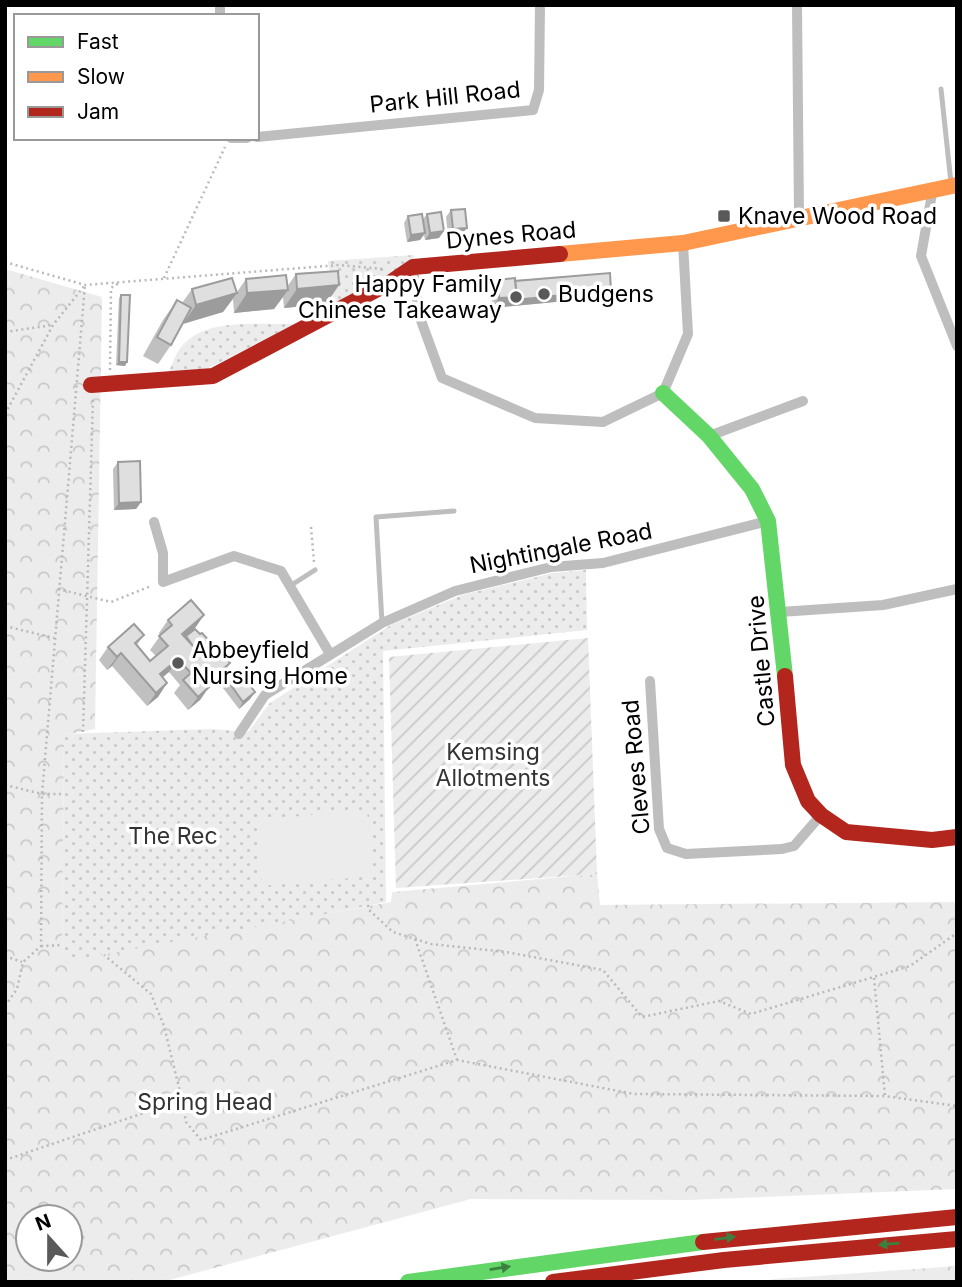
<svg xmlns="http://www.w3.org/2000/svg" width="962" height="1287" viewBox="0 0 962 1287" font-family="Inter,sans-serif">
	<style>
		.grass { fill: url(#grass-dots) }
		.forest { fill: url(#forest-crowns); fill-rule: evenodd }
		.garden { fill: url(#garden-furrows) }
		.pitch { fill: #ececec }
		.lines { fill: none; stroke-linecap: round; stroke-linejoin: round }
		.path { stroke: #b9b9b9; stroke-width: 2.5; stroke-dasharray: 2 3.5; stroke-linecap: butt }
		.lane { stroke: #bebebe; stroke-width: 5 }
		.street { stroke: #bebebe; stroke-width: 10 }
		.fast { stroke: #63d668; stroke-width: 16 }
		.slow { stroke: #ff974d; stroke-width: 16 }
		.jam { stroke: #b3261e; stroke-width: 16 }
		.wall { fill: #c0c0c0 }
		.shaded-wall { fill: #9c9c9c }
		.building { fill: #dfdfdf; stroke: #9c9c9c; stroke-width: 2 }
		.oneway { fill: #3b803e }
		.poi-dot { fill: #595959; stroke: #fff; stroke-width: 2.5 }
		.labels { text-anchor: middle; dominant-baseline: central; stroke-width: 7; stroke-linejoin: round; paint-order: stroke }
		.street-label { font-size: 23px; fill: #000; stroke: #fff }
		.poi-label { font-size: 23px; fill: #000; stroke: #fff; text-anchor: start }
		.park-label { font-size: 23px; fill: #333; stroke: #fff }
	</style>
	<defs>
		<pattern id="grass-dots" width="8" height="8" patternUnits="userSpaceOnUse" patternTransform="scale(1.75)"><rect width="8" height="8" fill="#ececec"/><path d="M2 2h.1M6 6h.1" fill="none" stroke="#c9c9c9" stroke-width="1.8" stroke-linecap="round"/></pattern>
		<pattern id="forest-crowns" width="20" height="18" patternUnits="userSpaceOnUse" patternTransform="scale(1.75)"><rect width="20" height="18" fill="#ececec"/><path d="M2 6a3 3 0 1 1 6 0M12 15a3 3 0 1 1 6 0" fill="none" stroke="#c9c9c9"/></pattern>
		<pattern id="garden-furrows" width="10" height="10" patternUnits="userSpaceOnUse" patternTransform="scale(1.75)"><rect width="10" height="10" fill="#ececec"/><path d="M-1 1l2-2M0 10L10 0M9 11l2-2" fill="none" stroke="#c9c9c9"/></pattern>
	</defs>
	<rect width="100%" height="100%" fill="#fff"/>
	<path class="grass" d="M414 255 413 262 334 307 328 261Z
		M295 324 209 368 168 374C173 362 177 349 187 341 212 318 264 325 295 324Z
		M586 570 587 630 383 651 386 902 235 933 62 963 64 734 213 729 248 732 270 703 391 625 462 595 553 573Z"/>
	<path class="forest" d="M5 269 102 297 95 729 64 735 62 962 391 902 392 892 597 874 600 905 957 902V1189L688 1200 471 1199 162 1282H5ZM28 1217H70V1259H28Z
		M957 1266V1282H756L775 1279Z"/>
	<path class="garden" d="M588 638 597 874 396 888 389 657Z"/>
	<path class="pitch" d="M367 810 373 876 262 886 256 820Z"/>
	<g class="lines">
		<path class="path" d="M5 262 85 285 339 265 383 269
			M164 278 225 147
			M5 332 53 325
			M110 370 111 288 119 283
			M5 414 53 325 85 285
			M311 527 314 562
			M58 589 111 602 151 586
			M5 626 54 638
			M83 732 93 400
			M5 785 42 794H63
			M368 905 369 910 393 932 431 944 506 952 603 970 642 1017 719 1001 751 1014 910 966 957 933
			M415 939 457 1060
			M41 946 62 945
			M5 956 22 962
			M874 978 885 1096
			M5 1006 17 989 23 962 41 946 42 794 85 285
			M182 1100 186 1122 201 1140 457 1060 634 1094 885 1096 957 1106
			M5 1160 182 1100 164 1026 151 994 104 955"/>
		<path class="lane" d="M941 89 951 183
			M290 586 315 570
			M382 623 376 517 454 511"/>
		<path class="street" d="M797 5 799 216
			M220 16V5
			M257 137 533 110 539 90 540 5
			M231 138H247
			M933 188 921 256 957 346
			M413 267 419 315 442 378 535 418 603 422 663 393 688 334 683 243
			M709 436 803 401
			M154 522 163 553V582L234 556 281 571 330 654
			M780 612 883 605 957 589
			M650 681 659 829 667 848 686 854 782 849 794 846 821 815
			M239 734 265 695 382 623 455 591 551 567 603 563 768 521"/>
		<path class="fast" d="M663 393 709 436 752 489 768 521 785 676
			M408 1282 703 1242"/>
		<path class="slow" d="M560 254 683 243 957 185"/>
		<path class="jam" d="M91 385 213 376 391 282 413 267 560 254
			M785 676 793 765 808 801 821 815 846 832 932 840 957 837
			M703 1242 957 1217
			M553 1282 724 1260 957 1239"/>
	</g>
	<path class="wall" d="M451 210 462 234 448 236 446 217Z
		M427 214 439 238 425 240 424 235 420 240 407 242 404 223 408 216 423 219Z
		M296 274 339 285 326 304 284 308 283 297 274 309 234 313 233 299 223 312 183 323 171 345 158 364 143 356 163 320 177 300 182 303 192 289 237 292 246 279 287 287Z
		M498 280 515 281 611 290 607 297 492 308 491 290Z
		M121 295 127 362 125 366 116 365 119 298Z
		M118 462 141 502 136 509 114 510 113 469Z
		M204 615 195 628 185 637 186 636 211 649 230 663 221 676 209 687 200 700 188 710 174 693 180 685 169 672 162 677 167 683 158 697 147 706 112 666 107 670 99 660 108 647 144 635 137 645 150 661 156 656 150 650 160 636 159 633 168 620Z
		M228 681 255 692 250 699 239 709 223 688Z"/>
	<path class="shaded-wall" d="M467 228 462 234 448 236 453 229Z
		M444 231 439 238 425 240 430 233Z
		M425 233 420 240 407 242 411 235Z
		M339 285 326 304 284 308 297 289Z
		M288 290 274 309 234 313 247 293Z
		M611 290 607 297 492 308 499 298Z
		M237 293 223 312 183 324 196 305Z
		M119 362H127L125 366 116 365Z
		M141 502 136 509 114 510 119 503Z
		M204 615 195 628 173 647 182 634Z
		M121 653 112 666 107 670 117 657Z
		M178 659 169 672 150 688 160 674Z
		M230 663 221 676 205 690 214 677Z
		M167 683 158 697 147 706 156 693Z
		M209 687 200 700 188 710 198 697Z
		M255 692 250 699 239 709 243 702Z"/>
	<path class="building" d="M465 209 467 228 453 229 451 210Z
		M441 212 444 231 430 233 427 214Z
		M422 214 425 233 411 235 408 216Z
		M338 271 339 285 297 289 296 274Z
		M610 273 611 290 515 300 517 297 515 281Z
		M286 275 288 290 247 293 246 279Z
		M232 278 237 293 196 305 192 289Z
		M515 278 517 297 499 298 498 280Z
		M121 295H130L127 362H119Z
		M177 300 191 308 171 345 157 337Z
		M140 461 141 502 119 503 118 462Z
		M191 600 204 615 182 634 193 646 186 636 195 629 200 634 202 633 214 646 211 649 213 652 218 648 230 663 214 677 210 673 203 679 209 687 198 697 183 680 191 673 178 659 160 674 167 683 156 693 121 653 117 657 108 647 134 624 144 635 135 643 150 661 168 646 159 636 172 625 168 620Z
		M239 671 255 692 243 702 228 681Z"/>
	<defs><path id="oneway-solid" d="M-6-.8H1V-3.2L6.5 0L1 3.2V.8H-6Z" transform="scale(1.75)"/></defs>
	<g class="oneway">
		<use href="#oneway-solid" transform="translate(725 1238) rotate(-7)"/>
		<use href="#oneway-solid" transform="translate(889 1244) rotate(175)"/>
		<use href="#oneway-solid" transform="translate(500 1268) rotate(-9)"/>
	</g>
	<g class="poi-dot">
		<rect x="717" y="209" width="14" height="14" rx="3.5"/>
		<circle cx="544" cy="294" r="7"/>
		<circle cx="516" cy="297" r="7"/>
		<circle cx="178" cy="663" r="7"/>
	</g>
	<g class="labels">
		<g class="street-label">
			<text transform="translate(445 97) rotate(-6)">Park Hill Road</text>
			<text transform="translate(511 235) rotate(-5)">Dynes Road</text>
			<text transform="translate(561 548) rotate(-11)">Nightingale Road</text>
			<text transform="translate(761 661) rotate(-95)">Castle Drive</text>
			<text transform="translate(636 767) rotate(-95)">Cleves Road</text>
		</g>
		<g class="poi-label">
			<text x="738" y="216">Knave Wood Road</text>
			<text x="502" y="284" text-anchor="end">Happy Family<tspan x="502" dy="26">Chinese Takeaway</tspan></text>
			<text x="558" y="294">Budgens</text>
			<text x="192" y="650">Abbeyfield<tspan x="192" dy="26">Nursing Home</tspan></text>
		</g>
		<g class="park-label">
			<text x="493" y="752">Kemsing<tspan x="493" dy="26">Allotments</tspan></text>
			<text x="173" y="836">The Rec</text>
			<text x="205" y="1102">Spring Head</text>
		</g>
	</g>
	<rect width="962" height="1287" fill="none" stroke="#000000" stroke-width="14"/>
	<rect x="14" y="14" width="245" height="126" fill="#ffffff" stroke="#999999" stroke-width="2"/>
	<rect x="28" y="37" width="35" height="10" fill="#63d668" stroke="#999999" stroke-width="2"/>
	<text x="77" y="49" font-size="21" fill="#000000">Fast</text>
	<rect x="28" y="72" width="35" height="10" fill="#ff974d" stroke="#999999" stroke-width="2"/>
	<text x="77" y="84" font-size="21" fill="#000000">Slow</text>
	<rect x="28" y="107" width="35" height="10" fill="#b3261e" stroke="#999999" stroke-width="2"/>
	<text x="77" y="119" font-size="21" fill="#000000">Jam</text>
	<g transform="translate(49 1238) rotate(339)"><circle r="33" fill="#ffffff" stroke="#999999" stroke-width="2"/>
	<path d="M0-5L12 26L0 18L-12 26Z" fill="#595959"/>
	<text y="-10" font-size="19" font-weight="bold" text-anchor="middle" fill="#000000">N</text>
	</g>
</svg>
